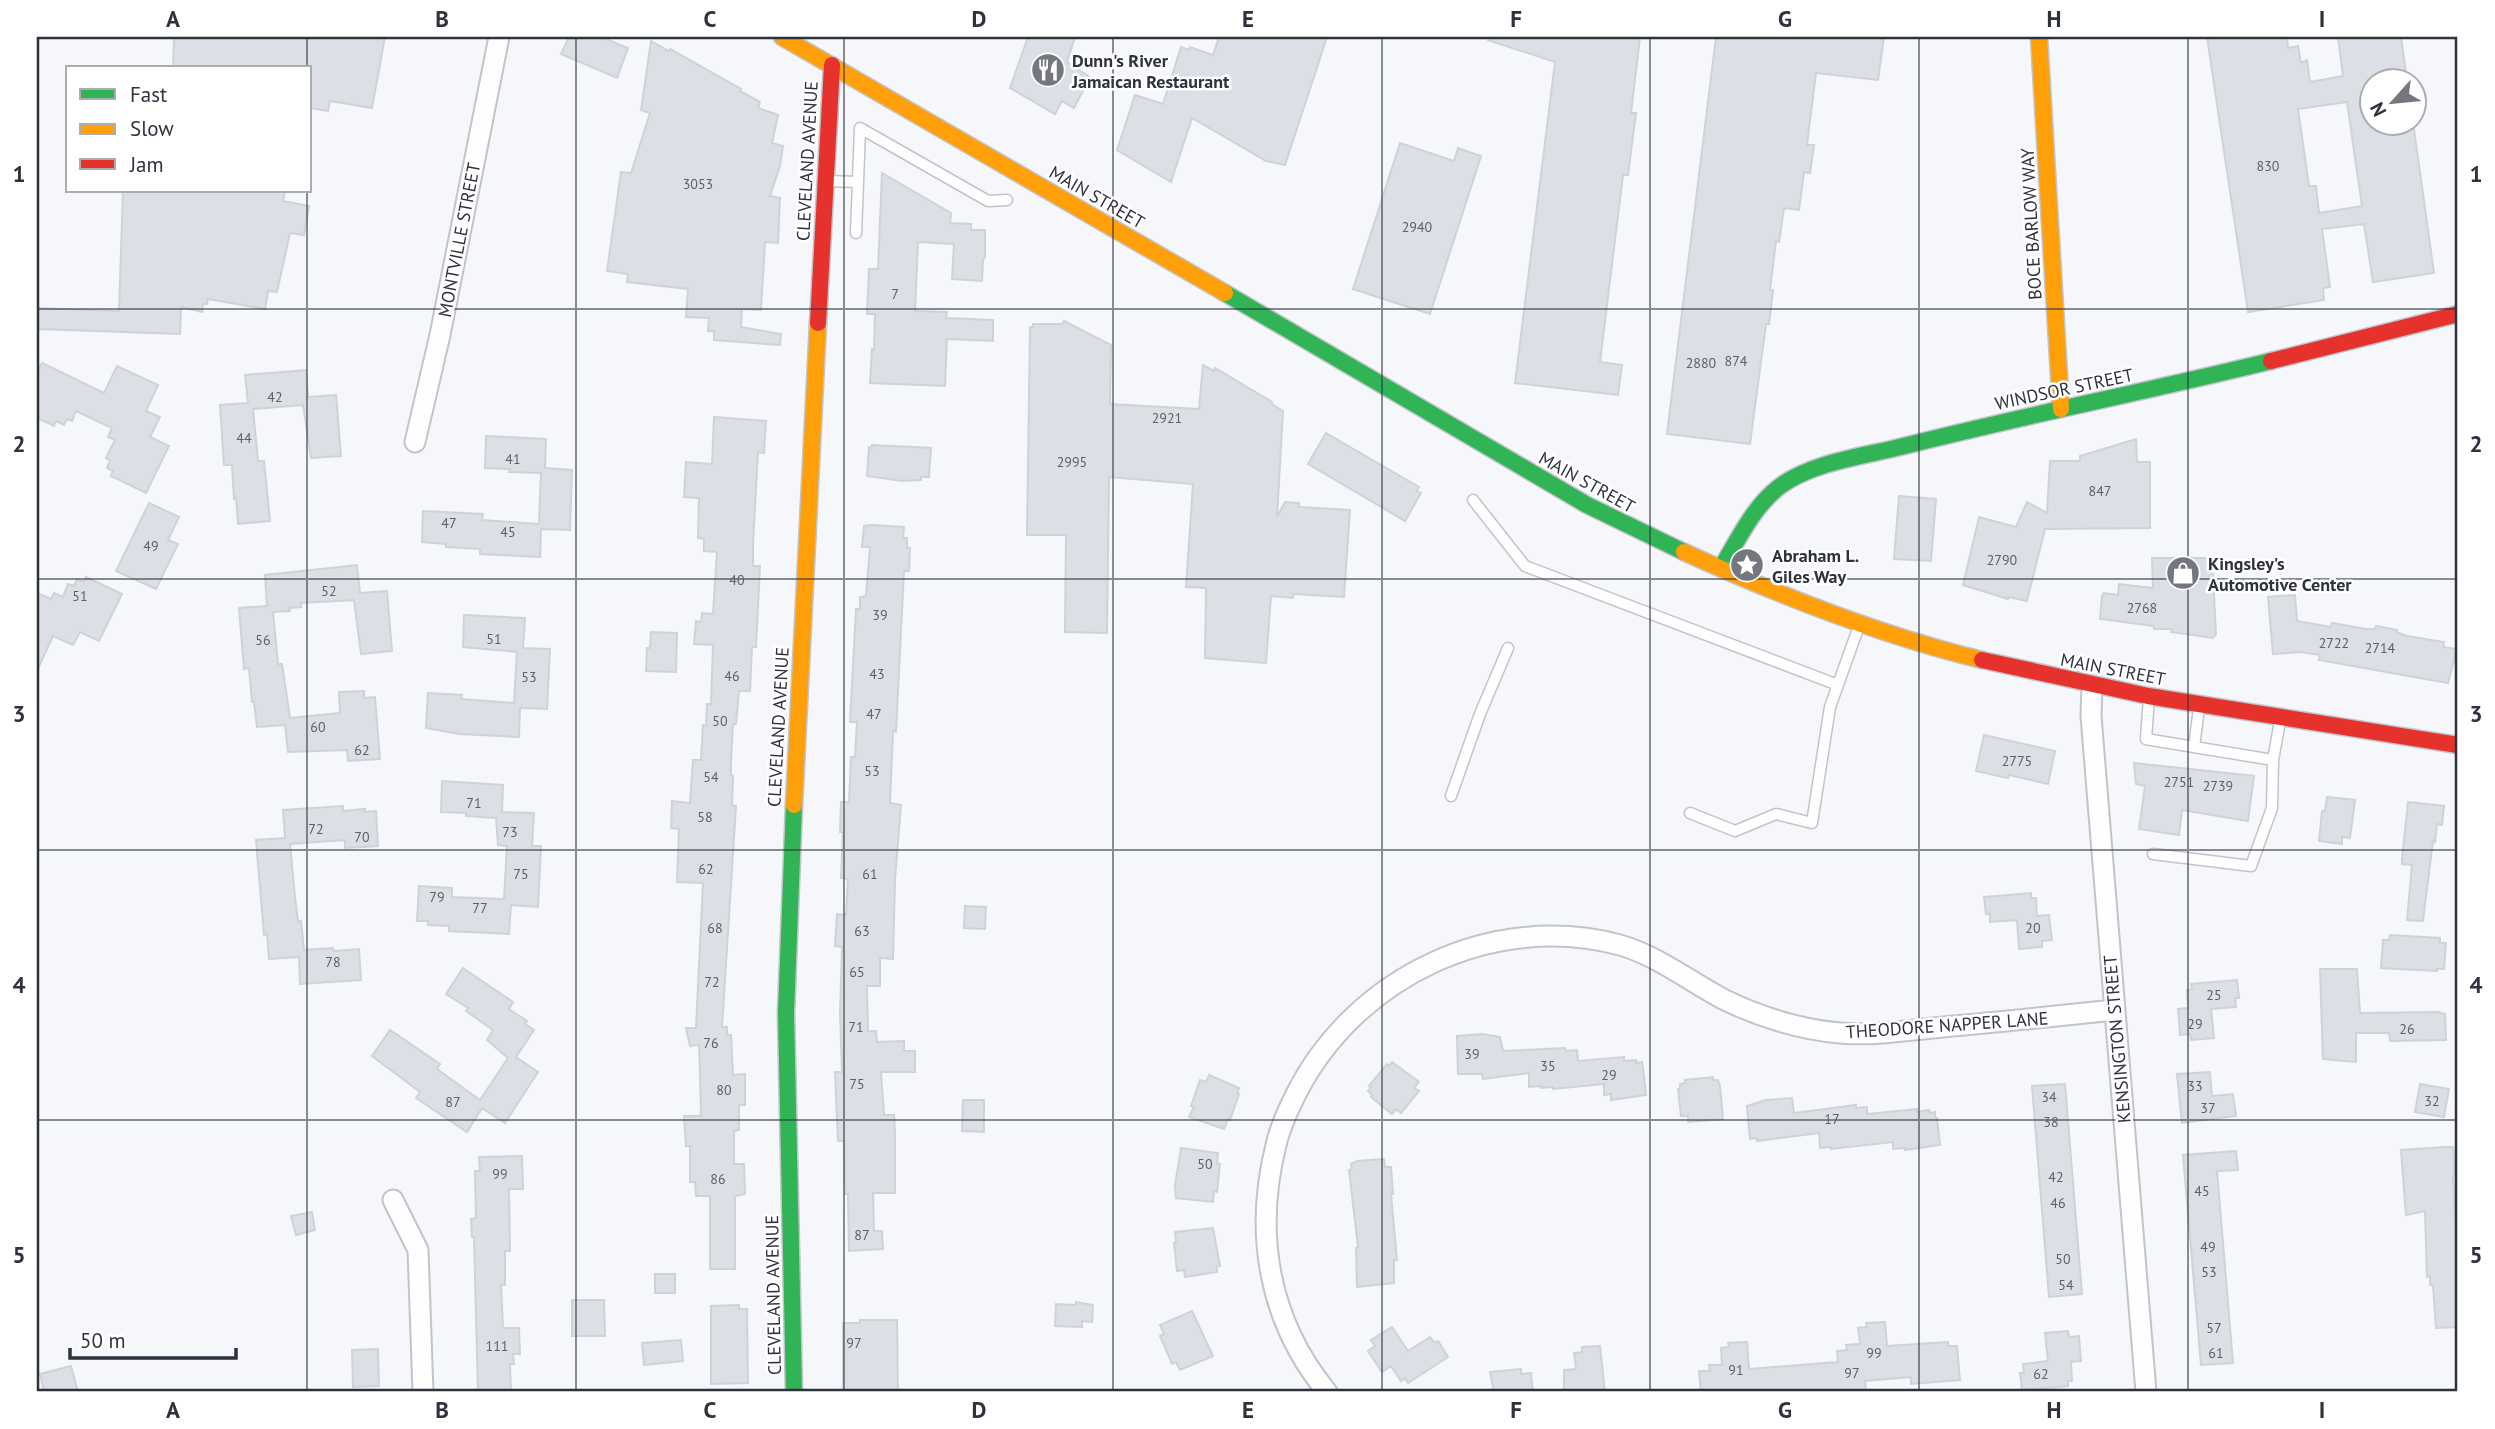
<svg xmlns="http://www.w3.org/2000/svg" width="2495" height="1429" viewBox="0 0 2495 1429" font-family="'PT Sans',sans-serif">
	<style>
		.building { fill: #dcdfe6; stroke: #cfd2d7; stroke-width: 2; fill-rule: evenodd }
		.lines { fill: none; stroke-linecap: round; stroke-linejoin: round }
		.lane-casing { stroke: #c1c4ca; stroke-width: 13 }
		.street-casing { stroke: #c1c4ca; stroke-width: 23 }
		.fast-casing { stroke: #c1c4ca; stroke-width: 19 }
		.slow-casing { stroke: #c1c4ca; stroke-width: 19 }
		.jam-casing { stroke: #c1c4ca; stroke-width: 19 }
		.lane { stroke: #fefefe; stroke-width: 10 }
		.street { stroke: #fefefe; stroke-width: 19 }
		.fast { stroke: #30b455; stroke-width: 16 }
		.slow { stroke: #ff9f0a; stroke-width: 16 }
		.jam { stroke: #e5322d; stroke-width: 16 }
		.grid { fill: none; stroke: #2e323c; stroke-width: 2; stroke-opacity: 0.55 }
		.labels { text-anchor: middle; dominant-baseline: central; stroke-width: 5; stroke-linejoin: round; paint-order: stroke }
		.number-label { font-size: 14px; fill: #5c6069 }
		.poi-label { font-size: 18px; font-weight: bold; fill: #2e323c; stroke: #fff; text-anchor: start }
		.street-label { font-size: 18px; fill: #2e323c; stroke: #fff }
		.neatline { fill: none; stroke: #2e323c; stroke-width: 2.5 }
		.grid-label { font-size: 23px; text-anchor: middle; font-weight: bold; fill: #2e323c }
	</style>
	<rect width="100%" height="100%" fill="#f5f7fa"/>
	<path class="building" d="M174 37H385L372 108 330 101 328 111 310 108V68H173Z
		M569 37H601L628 48 617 78 561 54Z
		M1028 37H1075L1067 62 1090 77 1074 108 1062 101 1055 114 1010 88Z
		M1219 37H1327L1285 165 1266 161 1192 118 1171 182 1117 150 1135 95 1163 104 1181 47 1189 50 1190 47 1213 55Z
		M1489 37H1640L1631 113H1636L1628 175H1623L1600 362 1622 365 1618 395 1515 383 1555 62 1488 40Z
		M1716 37H1884L1878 80 1816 73 1807 145H1814L1810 173 1804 172 1799 210 1784 208 1779 242 1776 241 1770 290H1773L1769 324H1766L1750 444 1667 434Z
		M2207 37H2287L2288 48 2298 46 2301 63 2307 60 2310 82 2343 76 2338 37H2401L2407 80H2372V122H2413L2434 273 2373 282 2364 224 2322 229 2330 287 2323 288 2324 300 2248 312ZM2347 102 2362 206 2319 213 2316 186H2309L2298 109Z
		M651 41 669 51 670 49 741 89 740 91 760 102 758 108 778 115 772 143 783 146 780 166 770 196 780 198 778 243 765 242 761 310 742 309 741 327 781 334 780 345 714 340V331H708L709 318 686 317 688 289 627 282 628 274 607 271 621 172 631 173 650 113 641 110Z
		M1400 143 1454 161 1458 148 1481 156 1430 314 1353 289Z
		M882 173 951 213 950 223 971 224V230H985V257L983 260 982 281 952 279 954 244 918 242 915 311 947 312 946 318 993 320V341L947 339 945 386 870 383 872 349 874 350 875 314H867L869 269H878Z
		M123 191H285L283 201 309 206 304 235 290 233 277 292 268 291 265 309 208 299 207 304H203L202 312 181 307 180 334 37 329V308L119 311Z
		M1064 321 1111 345 1110 404 1199 409 1203 365 1214 371 1215 368 1272 402V404L1283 411 1277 517 1285 502 1299 503V507L1350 510 1344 597 1293 594V598L1271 596 1266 663 1205 658 1206 588 1186 587 1193 484 1109 477 1107 633 1065 632 1066 535H1027L1030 327H1033V324H1062Z
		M42 363 104 393 117 366 158 385 146 411 160 417 150 437 169 446 146 493 111 476 113 471 107 468 110 460 106 458 115 440 108 437 112 428 76 411 72 421 67 419 64 425 56 421 54 426 37 418V373Z
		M306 370 308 397 336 395 341 456 311 458 303 405 253 409 258 461H264L270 521 238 524 236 498 234 499 232 465H224L220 405 248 403 245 375Z
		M714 417 766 421 764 453 758 452 753 544V566H760L756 647H752L750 691H739L736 724H733L731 762V775L733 776 732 805 736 806 722 1027H727V1035H731L733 1075 745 1074V1105H739V1130L734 1131V1164H744L745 1194 735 1196V1269H710V1196H696L695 1182H690V1146H686L684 1116H701L700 1074 699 1045 690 1046 686 1028H696L703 883 677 882 679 829 671 828 672 801 690 803 693 760H701L703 725 706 726 707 704H711L713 645 694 644 696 621 701 622 702 613 713 614 717 552 704 551V539L698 538 699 498 684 497 686 462 712 464Z
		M1326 433 1419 487 1416 491 1421 493 1405 521 1308 464Z
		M486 436 546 439 545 468 572 470 570 530 541 529 540 557 480 554V549L446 547V544L422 542 423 511 483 514 482 520 539 524 541 473 509 472 510 469 485 468Z
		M2136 439 2137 462H2150V528L2045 529 2027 601 2009 597 2008 599 1963 585 1979 517 2016 527 2027 502 2047 513 2050 461H2080V456Z
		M872 445 931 448 929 477H921V480L902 481 867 476 869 447 872 448Z
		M1899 496 1936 499 1931 561 1894 559Z
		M149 503 179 517 168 540 178 544 156 589 116 571Z
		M871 525 904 527 903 538H907V548H910L909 571H904L896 732 893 731 890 803 901 805 895 880 893 959 880 958V986H867L868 1031H876L877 1042 904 1041V1051H915V1072H881L884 1115H894L895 1133V1193H873L874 1231H882L883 1249 849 1251 848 1194H845L844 1141H838L835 1072H842L840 1013 842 947 835 946 837 914 846 915 848 879 841 878 843 832H840L841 802H849L851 757H855L857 722H850L856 609H860V597L866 596 870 547H862L864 526Z
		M2152 558H2212L2216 634 2213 638 2171 632 2172 629H2154V626L2100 619 2102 596 2104 593 2118 595 2119 584 2153 588Z
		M357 565 360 593 387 591 392 651 361 654 354 600 301 603V607L289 608 290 611 273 612 278 664H282L290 718 340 713 339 692 364 691V698L375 697 380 759 348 761 347 750 288 752 285 725 257 727 254 702H252L249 668 244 669 239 608 267 606 265 575Z
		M86 577 122 594 99 641 80 632 73 645 53 636 37 671V593L51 599 54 593 63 597 68 584 74 586 77 579 84 582Z
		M2295 595 2297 621 2331 627 2332 623 2366 629H2375L2376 626 2397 630 2396 632 2407 636 2444 642 2443 647 2457 649 2448 683 2319 660 2320 655 2300 652 2273 654 2268 597Z
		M464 615 525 618 523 648 550 649 547 709 520 708 519 737 459 734 426 728 428 693 462 695 461 699 514 703 517 652 463 647Z
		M651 632 677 633 676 672 646 671 647 648H650Z
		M1984 735 2055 751 2048 784 2009 775 2008 778 1976 771Z
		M2134 763 2254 776 2248 821 2182 810 2179 835 2139 829 2145 786 2136 784Z
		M442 781 503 785 502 812 534 813 532 846H541L538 907 511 905 509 934 449 931V926L428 925V921H417L419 886 452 888V897L504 899 507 846 498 845 496 818 466 816V813L441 812Z
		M2327 797 2355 800 2350 838 2342 837V844L2319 841 2322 811H2325Z
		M2408 802 2444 806 2442 825 2437 824 2435 842 2433 841 2423 921 2407 920 2412 865 2402 864V859Z
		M343 806V811L365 809 364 812 376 811 378 846 345 848V840L290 844 295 897 298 922 301 921 304 950 333 948 334 951 359 949 361 980 300 984 299 957 269 959 267 934 264 935 256 840 285 838 283 810Z
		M2031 893V898H2036L2037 916 2049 915 2052 940 2042 941V947L2019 949 2017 920 1990 922V914H1986L1984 897Z
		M965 906 986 907 985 929 964 928Z
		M2390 935 2440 938V943H2446L2444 969H2437V971L2381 968 2383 940H2389Z
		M463 968 513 1002 509 1009 527 1021 525 1024 534 1030 516 1057 538 1072 505 1123 482 1108 467 1132 416 1098 420 1092 372 1056 390 1030 440 1064 437 1069 480 1100 508 1058 487 1040 493 1030 466 1011 468 1008 446 994Z
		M2320 969H2357L2360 1013 2438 1012 2445 1014 2446 1040 2390 1041 2389 1033H2356V1062L2323 1059Z
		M2237 980 2239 998H2235L2236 1007 2211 1009 2214 1038 2191 1040 2190 1034 2180 1035 2178 1009 2188 1008 2187 990 2192 989 2191 984Z
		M1483 1034 1500 1037 1503 1051 1565 1048 1566 1051 1577 1050 1578 1061 1624 1057V1061L1636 1060V1063L1642 1062 1643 1068 1646 1095 1611 1100V1094L1604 1095V1084L1553 1089V1087L1541 1088V1086L1529 1087V1073L1483 1079 1482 1074H1458L1457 1036Z
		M1392 1062 1419 1082 1414 1088 1419 1091 1401 1113 1396 1109 1392 1114 1371 1097 1372 1095 1368 1091 1371 1087 1369 1086 1387 1064 1389 1066Z
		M2210 1072 2212 1096 2233 1094 2236 1116 2182 1123 2177 1074Z
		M1209 1075 1239 1088 1237 1093 1239 1094 1230 1120 1228 1119 1224 1129 1189 1117 1194 1107 1191 1106 1200 1080 1206 1082Z
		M1713 1077V1080H1718L1720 1086 1723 1119 1688 1122V1116H1681L1678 1089H1680V1084L1685 1083V1080Z
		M2065 1084 2082 1294 2049 1297 2032 1086Z
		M2420 1084 2449 1089 2444 1117 2415 1112Z
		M1792 1098 1794 1113 1856 1105V1108L1867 1107V1114L1917 1109V1112L1929 1110 1930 1113 1935 1112V1118H1937L1940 1145 1905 1150V1148L1893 1149V1142L1831 1149V1147L1820 1148 1819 1133 1757 1141V1138L1750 1139 1747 1106 1766 1100Z
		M963 1100H984V1132L962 1131Z
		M2445 1147H2453L2455 1176 2453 1177 2458 1261V1327L2436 1328 2433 1285H2430V1276L2427 1277 2425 1211 2406 1215 2401 1150Z
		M1181 1148 1218 1153 1217 1163 1220 1164 1217 1192 1214 1191 1213 1202 1176 1198 1175 1185Z
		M2236 1151 2238 1170 2217 1171 2233 1363 2201 1365 2183 1155Z
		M522 1156 523 1189H509L510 1251H505V1285H501L503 1328H519L520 1354H513L514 1364H510L511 1392H478L474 1237H472L471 1219 476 1218 475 1171H480L479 1157Z
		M1384 1159 1385 1167H1391L1393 1194H1391L1397 1260H1394V1283L1357 1287 1356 1248 1358 1247 1349 1170 1352 1169 1351 1164 1357 1161Z
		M312 1212 315 1230 296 1235 291 1216Z
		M1213 1228 1220 1266H1217V1272L1185 1277 1184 1270 1177 1271 1174 1243H1176L1175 1232Z
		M655 1274H675V1293H655Z
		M572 1300H604L605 1336H572Z
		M1076 1302 1093 1305 1092 1322 1082 1321V1327L1055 1326 1056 1304 1076 1305Z
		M739 1305V1309H747L748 1383 711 1384V1306Z
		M1192 1311 1213 1356 1180 1370 1176 1362 1172 1364 1160 1336 1164 1334 1160 1325Z
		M860 1320H897L898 1392H843V1323H860Z
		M1885 1322 1887 1346 1948 1342V1346H1957L1960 1380 1911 1384V1377L1865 1381 1866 1392H1701L1699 1371H1710L1709 1365H1722L1721 1348 1729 1347 1728 1343 1747 1342 1749 1369 1838 1362 1837 1351 1847 1350 1846 1345 1860 1344 1858 1328 1867 1327 1866 1323Z
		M1392 1327 1408 1351 1430 1337 1435 1343 1438 1341 1448 1357 1408 1383 1405 1378 1401 1381 1391 1366 1382 1372 1368 1351 1375 1346 1371 1340Z
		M2068 1331 2069 1337 2079 1336 2081 1361 2071 1362 2072 1381H2068V1386L2022 1390 2020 1373H2024L2023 1364 2048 1361 2045 1333Z
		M681 1340 683 1361 644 1365 642 1343Z
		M1600 1346 1605 1392H1564V1370L1576 1369 1574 1353 1582 1352V1347Z
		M378 1349 379 1386 353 1387 352 1350Z
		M71 1366 78 1392H44L40 1374Z
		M1521 1369V1374L1531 1373 1533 1392H1494L1490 1372Z"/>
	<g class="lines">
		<g class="lane-casing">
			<path id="lane" d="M826 181 858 182 860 128 988 201 1007 200
				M856 233 858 182
				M1473 500 1525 566 1838 685
				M2149 698 2146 739 2194 747
				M2199 708 2194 747 2273 760
				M1451 796 1480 714 1508 648
				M1690 813 1735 831 1776 814 1812 823 1830 707 1859 626
				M2153 854 2251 866 2272 808 2273 760 2280 721"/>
		</g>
		<g class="street-casing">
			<path id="street" d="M415 442 440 335 499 37
				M2092 686 2091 716 2146 1392
				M393 1200 418 1250 423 1392
				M1327 1392C1268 1320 1254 1233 1276 1145 1280 1127 1288 1110 1296 1094 1355 977 1493 911 1620 945 1658 956 1689 981 1723 999 1757 1016 1801 1030 1840 1033 1874 1036 1909 1030 1943 1027 2000 1022 2057 1016 2114 1010"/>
		</g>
		<g class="fast-casing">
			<path id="fast" d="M1225 293 1587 505 1684 552
				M1721 568C1738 540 1753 507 1779 487 1811 462 1866 456 1904 446 2026 415 2149 391 2271 361
				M794 1392 786 1013 794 805"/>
		</g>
		<g class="slow-casing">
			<path id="slow" d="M782 37 1225 293
				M2039 37 2061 409
				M1684 552C1776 594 1883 636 1982 660
				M794 805 818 323"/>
		</g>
		<g class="jam-casing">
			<path id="jam" d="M818 323 832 65
				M2271 361 2458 314
				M1982 660 2148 696 2458 745"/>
		</g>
		<use href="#lane" class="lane"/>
		<use href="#street" class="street"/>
		<use href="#fast" class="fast"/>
		<use href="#slow" class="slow"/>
		<use href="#jam" class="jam"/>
	</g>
	<path class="grid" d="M307 37V68M576 37V1392M844 37V1392M1113 37V1392M1382 37V1392M1650 37V1392M1919 37V1392M2188 37V1392M307 191V1392M37 309H2458M37 579H2458M37 850H2458M37 1120H2458"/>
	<defs>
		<g id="restaurant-disc" transform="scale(1.75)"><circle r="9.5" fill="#74777e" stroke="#fff"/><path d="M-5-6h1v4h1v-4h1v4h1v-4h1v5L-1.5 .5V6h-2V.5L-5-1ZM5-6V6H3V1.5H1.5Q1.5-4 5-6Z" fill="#fff"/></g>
		<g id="sight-disc" transform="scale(1.75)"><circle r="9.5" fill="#74777e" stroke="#fff"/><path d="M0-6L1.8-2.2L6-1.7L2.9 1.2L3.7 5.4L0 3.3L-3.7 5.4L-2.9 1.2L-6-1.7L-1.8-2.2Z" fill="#fff"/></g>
		<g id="shop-disc" transform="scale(1.75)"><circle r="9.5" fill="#74777e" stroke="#fff"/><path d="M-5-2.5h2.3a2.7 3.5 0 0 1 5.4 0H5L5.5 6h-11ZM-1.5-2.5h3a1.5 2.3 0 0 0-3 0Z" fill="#fff"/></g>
	</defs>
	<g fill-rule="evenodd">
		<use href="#restaurant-disc" x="1048" y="70"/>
		<use href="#sight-disc" x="1747" y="565"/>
		<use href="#shop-disc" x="2183" y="573"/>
	</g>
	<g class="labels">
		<g class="number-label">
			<text x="2268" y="166">830</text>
			<text x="698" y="184">3053</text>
			<text x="1417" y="227">2940</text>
			<text x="895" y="294">7</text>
			<text x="1736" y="361">874</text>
			<text x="1701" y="363">2880</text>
			<text x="275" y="397">42</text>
			<text x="1167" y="418">2921</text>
			<text x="244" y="438">44</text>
			<text x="513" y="459">41</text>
			<text x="1072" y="462">2995</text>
			<text x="2100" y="491">847</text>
			<text x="449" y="523">47</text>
			<text x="508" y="532">45</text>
			<text x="151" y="546">49</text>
			<text x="2002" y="560">2790</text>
			<text x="737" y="580">40</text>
			<text x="329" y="591">52</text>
			<text x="80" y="596">51</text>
			<text x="2142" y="608">2768</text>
			<text x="880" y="615">39</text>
			<text x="494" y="639">51</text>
			<text x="263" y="640">56</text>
			<text x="2334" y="643">2722</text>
			<text x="2380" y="648">2714</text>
			<text x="877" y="674">43</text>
			<text x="732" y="676">46</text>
			<text x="529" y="677">53</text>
			<text x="874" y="714">47</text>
			<text x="720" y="721">50</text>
			<text x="318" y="727">60</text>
			<text x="362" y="750">62</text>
			<text x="2017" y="761">2775</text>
			<text x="872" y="771">53</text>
			<text x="711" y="777">54</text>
			<text x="2179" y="782">2751</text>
			<text x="2218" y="786">2739</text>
			<text x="474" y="803">71</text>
			<text x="705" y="817">58</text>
			<text x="316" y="829">72</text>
			<text x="510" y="832">73</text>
			<text x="362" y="837">70</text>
			<text x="706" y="869">62</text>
			<text x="521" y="874">75</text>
			<text x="870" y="874">61</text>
			<text x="437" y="897">79</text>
			<text x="480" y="908">77</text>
			<text x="715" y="928">68</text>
			<text x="2033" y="928">20</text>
			<text x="862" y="931">63</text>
			<text x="333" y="962">78</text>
			<text x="857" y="972">65</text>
			<text x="712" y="982">72</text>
			<text x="2214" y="995">25</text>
			<text x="2195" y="1024">29</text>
			<text x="856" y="1027">71</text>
			<text x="2407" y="1029">26</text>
			<text x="711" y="1043">76</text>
			<text x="1472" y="1054">39</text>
			<text x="1548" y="1066">35</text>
			<text x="1609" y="1075">29</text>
			<text x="857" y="1084">75</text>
			<text x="2195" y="1086">33</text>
			<text x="724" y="1090">80</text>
			<text x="2049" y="1097">34</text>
			<text x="2432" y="1101">32</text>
			<text x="453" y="1102">87</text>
			<text x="2208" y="1108">37</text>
			<text x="1832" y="1119">17</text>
			<text x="2051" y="1122">38</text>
			<text x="1205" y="1164">50</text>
			<text x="500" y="1174">99</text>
			<text x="2056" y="1177">42</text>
			<text x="718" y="1179">86</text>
			<text x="2202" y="1191">45</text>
			<text x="2058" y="1203">46</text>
			<text x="862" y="1235">87</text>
			<text x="2208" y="1247">49</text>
			<text x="2063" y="1259">50</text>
			<text x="2209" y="1272">53</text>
			<text x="2066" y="1285">54</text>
			<text x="2214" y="1328">57</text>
			<text x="854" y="1343">97</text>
			<text x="497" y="1346">111</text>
			<text x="1874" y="1353">99</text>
			<text x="2216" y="1353">61</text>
			<text x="1736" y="1370">91</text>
			<text x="1852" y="1373">97</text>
			<text x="2041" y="1374">62</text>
		</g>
		<g class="poi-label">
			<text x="1072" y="60">Dunn's River<tspan x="1072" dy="21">Jamaican Restaurant</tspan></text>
			<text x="1772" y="555">Abraham L.<tspan x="1772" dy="21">Giles Way</tspan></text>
			<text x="2208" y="563">Kingsley's<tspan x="2208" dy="21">Automotive Center</tspan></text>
		</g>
		<g class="street-label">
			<text transform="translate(807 161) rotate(-87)">CLEVELAND AVENUE</text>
			<text transform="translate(1097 197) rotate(30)">MAIN STREET</text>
			<text transform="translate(2031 224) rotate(-93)">BOCE BARLOW WAY</text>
			<text transform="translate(459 240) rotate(-79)">MONTVILLE STREET</text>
			<text transform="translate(2064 389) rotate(-12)">WINDSOR STREET</text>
			<text transform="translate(1587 482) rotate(29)">MAIN STREET</text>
			<text transform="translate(2113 669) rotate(11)">MAIN STREET</text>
			<text transform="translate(778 727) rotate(-87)">CLEVELAND AVENUE</text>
			<text transform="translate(1947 1025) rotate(-4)">THEODORE NAPPER LANE</text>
			<text transform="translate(2117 1039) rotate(-95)">KENSINGTON STREET</text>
			<text transform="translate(773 1295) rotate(-91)">CLEVELAND AVENUE</text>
		</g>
	</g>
	<rect width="2495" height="1429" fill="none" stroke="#ffffff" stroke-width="77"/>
	<rect x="66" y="66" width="245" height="126" fill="#ffffff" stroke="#abadb1" stroke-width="2"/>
	<rect x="80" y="89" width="35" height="10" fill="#30b455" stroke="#abadb1" stroke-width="2"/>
	<text x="130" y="102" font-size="21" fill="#2e323c">Fast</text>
	<rect x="80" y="124" width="35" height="10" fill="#ff9f0a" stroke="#abadb1" stroke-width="2"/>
	<text x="130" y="136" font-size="21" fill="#2e323c">Slow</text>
	<rect x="80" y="159" width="35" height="10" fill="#e5322d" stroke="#abadb1" stroke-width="2"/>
	<text x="130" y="172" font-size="21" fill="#2e323c">Jam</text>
	<g transform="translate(2393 102) rotate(243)"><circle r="33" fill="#ffffff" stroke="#abadb1" stroke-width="2"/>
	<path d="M0-5L12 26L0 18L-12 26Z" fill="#74777e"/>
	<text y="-10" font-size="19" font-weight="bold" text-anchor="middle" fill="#2e323c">N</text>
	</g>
	<path d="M70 1348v10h166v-10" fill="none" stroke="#2e323c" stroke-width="3.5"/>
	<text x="80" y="1348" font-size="21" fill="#2e323c" stroke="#ffffff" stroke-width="5" paint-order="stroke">50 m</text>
	<rect x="38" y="38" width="2418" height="1352" class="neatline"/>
	<g class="grid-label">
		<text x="173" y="27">A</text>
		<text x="442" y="27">B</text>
		<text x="710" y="27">C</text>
		<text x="979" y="27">D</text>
		<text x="1248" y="27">E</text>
		<text x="1516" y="27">F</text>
		<text x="1785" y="27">G</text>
		<text x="2054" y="27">H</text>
		<text x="2322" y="27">I</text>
		<text x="19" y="182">1</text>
		<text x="2476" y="182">1</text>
		<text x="19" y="452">2</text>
		<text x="2476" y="452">2</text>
		<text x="19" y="722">3</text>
		<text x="2476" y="722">3</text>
		<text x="19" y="993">4</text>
		<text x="2476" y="993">4</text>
		<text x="19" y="1263">5</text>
		<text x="2476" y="1263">5</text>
		<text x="173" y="1418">A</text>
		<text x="442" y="1418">B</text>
		<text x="710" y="1418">C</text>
		<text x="979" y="1418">D</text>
		<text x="1248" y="1418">E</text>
		<text x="1516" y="1418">F</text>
		<text x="1785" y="1418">G</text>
		<text x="2054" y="1418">H</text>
		<text x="2322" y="1418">I</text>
	</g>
</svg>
